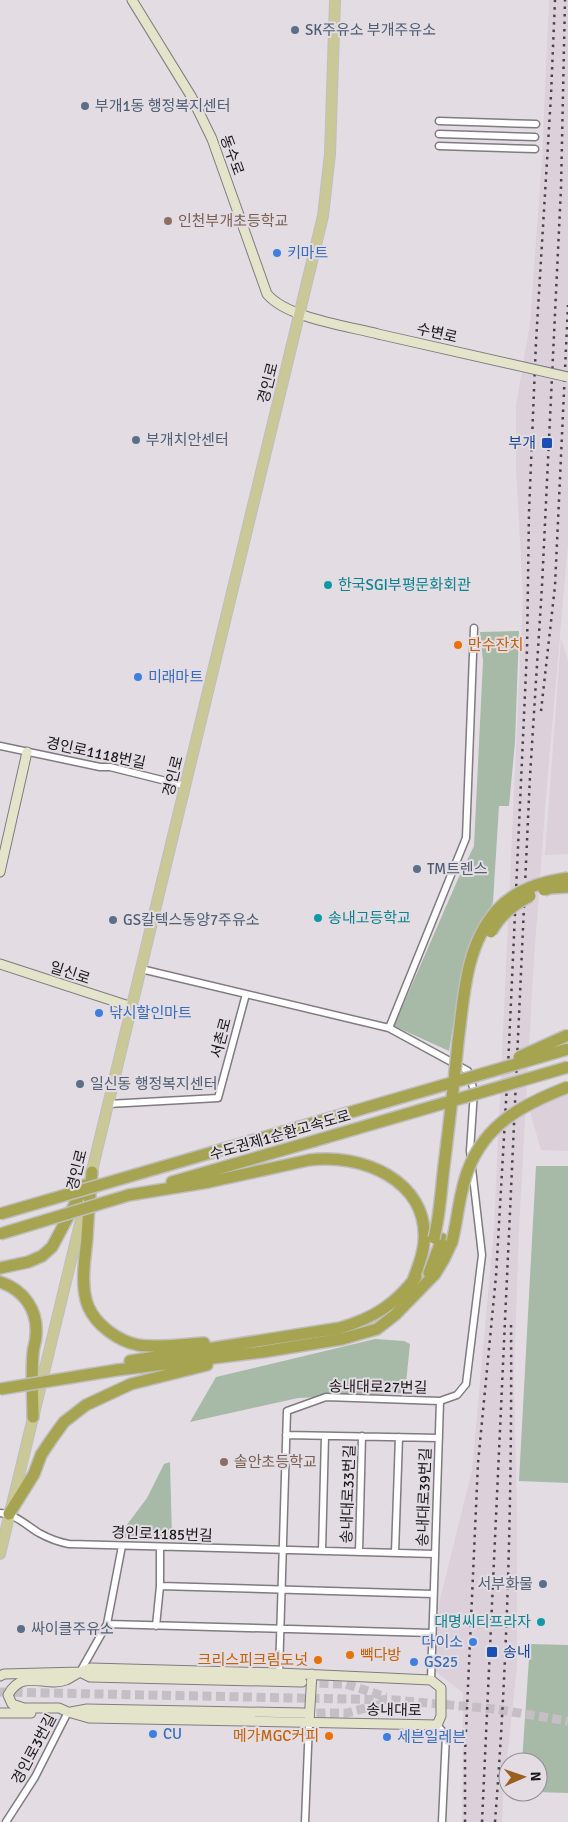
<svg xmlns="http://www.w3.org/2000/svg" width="568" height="1822" viewBox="0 0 568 1822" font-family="Signika,'Noto Sans KR',sans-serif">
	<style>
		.built { fill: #dcd0db }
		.green { fill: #a7b9a7 }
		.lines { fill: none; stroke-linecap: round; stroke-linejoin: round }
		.secondary-tunnel { stroke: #c5bfc5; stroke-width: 9; stroke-dasharray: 9 4.5; stroke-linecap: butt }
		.street-casing { stroke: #807b80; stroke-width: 9 }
		.secondary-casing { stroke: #807b80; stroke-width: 11 }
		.primary-casing { stroke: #bfbebf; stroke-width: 12 }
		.highway-casing { stroke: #bfbebf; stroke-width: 14 }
		.street { stroke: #fff; stroke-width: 6 }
		.secondary { stroke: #e4e4cb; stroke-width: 9 }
		.primary { stroke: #cac897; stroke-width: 10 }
		.highway { stroke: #a6a451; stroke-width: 11 }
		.rail { stroke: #474447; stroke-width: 2.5; stroke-dasharray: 2.5 5; stroke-linecap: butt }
		.secondary-bridge-casing { stroke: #807b80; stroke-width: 11; stroke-linecap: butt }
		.highway-bridge-casing { stroke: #bfbebf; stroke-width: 14; stroke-linecap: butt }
		.secondary-bridge { stroke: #e4e4cb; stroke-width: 9 }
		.highway-bridge { stroke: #a6a451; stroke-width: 11 }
		.service-dot { fill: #5c6f8a; stroke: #e3dde3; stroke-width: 2 }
		.education-dot { fill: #8d6e63; stroke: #e3dde3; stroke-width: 2 }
		.shop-dot { fill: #3f7fe0; stroke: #e3dde3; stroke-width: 2 }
		.transit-dot { fill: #1a4fb4; stroke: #e3dde3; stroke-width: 2 }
		.culture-dot { fill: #0f9aa8; stroke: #e3dde3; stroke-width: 2 }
		.food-dot { fill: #e8710a; stroke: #e3dde3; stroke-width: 2 }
		.labels { text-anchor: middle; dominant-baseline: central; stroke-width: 4; stroke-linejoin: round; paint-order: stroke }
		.service-label { font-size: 15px; fill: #4e5e75; stroke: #e3dde3; text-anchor: start }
		.street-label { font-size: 15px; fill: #1a181a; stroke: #e3dde3 }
		.education-label { font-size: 15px; fill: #785e54; stroke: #e3dde3; text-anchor: start }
		.shop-label { font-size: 15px; fill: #366cbe; stroke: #e3dde3; text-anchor: start }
		.transit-label { font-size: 15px; fill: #164399; stroke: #e3dde3; text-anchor: end }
		.culture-label { font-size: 15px; fill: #0d838f; stroke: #e3dde3; text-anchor: start }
		.food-label { font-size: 15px; fill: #c56008; stroke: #e3dde3; text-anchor: start }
	</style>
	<rect width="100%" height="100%" fill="#e3dde3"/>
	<path class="built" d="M549 0H568V544L547 784 533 974 519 1229 514 1373 517 1516V1667L503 1797 502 1822H462L463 1693 435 1671 439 1603 472 1470 494 1228 523 595 516 468V405L530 324 542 158Z
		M561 638 568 661V854L545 855Z
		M568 1094V1151L541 1150 529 1108Z"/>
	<path class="green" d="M519 631 515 742 509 806H499L493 902 462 972 449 1051 394 1026 458 879 474 846 483 661 480 632Z
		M536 1166H568V1483L519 1481Z
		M375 1339 404 1341 410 1344 405 1393 298 1398 190 1422 216 1377Z
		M170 1462 172 1537 117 1538 147 1498 164 1464Z
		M530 1644 568 1645V1793L534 1792H538V1762H522Z"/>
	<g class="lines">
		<path class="secondary-tunnel" d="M306 1683 346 1684 386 1697
			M0 1692 395 1700 494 1709 568 1721
			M303 1713H347L384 1703"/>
		<g class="street-casing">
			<path id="street" d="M439 121 536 124
				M439 134 535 137
				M439 146 535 149
				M0 746 100 767H110L186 786
				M141 969 389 1028 468 1071 474 1091 470 1151 482 1255 466 1384 457 1395 440 1401 326 1397 287 1411 279 1673
				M389 1028 466 838 474 628
				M108 1104 218 1098 246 994
				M286 1435 439 1438
				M0 1513C15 1514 26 1525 39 1533 48 1538 58 1542 69 1544L435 1554
				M322 1551 325 1436
				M359 1552 362 1436
				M395 1553 399 1437
				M160 1586 433 1594
				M107 1624 432 1633
				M156 1626 160 1586V1547
				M80 1672 107 1624 122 1546
				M431 1680 440 1401
				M437 1725 446 1735 442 1822
				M6 1822 35 1777 68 1712
				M305 1822 309 1722"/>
		</g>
		<g class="secondary-casing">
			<path id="secondary" d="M132 0 191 96 212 139 267 294C287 318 347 326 378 334
				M0 872 27 752
				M0 964 132 1007
				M80 1672 90 1677 302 1682
				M0 1676 4 1674 80 1672 91 1668 279 1673 431 1680 441 1688V1716L437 1725 89 1718 68 1712 59 1708H24L12 1704 8 1695C22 1668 46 1688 66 1680 70 1678 75 1675 80 1672
				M71 1712 87 1709 303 1713
				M0 1713H31
				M309 1722 312 1674"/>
		</g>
		<g class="primary-casing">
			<path id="primary" d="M90 1179 323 216 330 154 335 0
				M0 1554 85 1203"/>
		</g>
		<g class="highway-casing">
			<path id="highway" d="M92 1172C90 1194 88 1216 87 1238 85 1259 80 1285 88 1306 96 1325 118 1341 138 1345 159 1348 183 1344 204 1343
				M172 1182 314 1141
				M129 1195 209 1182 309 1160C361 1153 429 1180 424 1242 423 1257 417 1269 412 1283
				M0 1268 28 1262 42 1256 52 1247 85 1185
				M429 1273 442 1239
				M0 1282C24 1290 38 1310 36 1335 36 1342 33 1348 33 1354 31 1375 33 1396 33 1417
				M130 1361 340 1328C373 1318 395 1305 416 1277
				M117 1370 262 1352 342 1339 377 1329 395 1315 435 1274 444 1259 452 1242
				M9 1514 34 1474 41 1455 51 1440 64 1422 86 1405 131 1384 207 1365"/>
		</g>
		<use href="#street" class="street"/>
		<use href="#secondary" class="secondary"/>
		<use href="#primary" class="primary"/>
		<use href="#highway" class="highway"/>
		<path class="rail" d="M541 711 555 586 568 305
			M465 1822V1754L478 1463 496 1276 508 1067 527 650 529 512 536 342 551 95 555 0
			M482 1822 530 776 542 586 561 188 565 0
			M495 1822C508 1655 512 1487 511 1320"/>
		<g class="secondary-bridge-casing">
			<path id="secondary-bridge" d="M378 334 568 377"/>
		</g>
		<g class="highway-bridge-casing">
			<path id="highway-bridge" d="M544 890 550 888 568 887
				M491 932C499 917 514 904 530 896
				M519 1057 568 1035
				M314 1141 568 1067
				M0 1214 568 1049
				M0 1234 129 1195
				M434 1238C440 1215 441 1190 444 1166 449 1125 454 1084 458 1042 464 997 465 946 497 910 516 889 541 882 568 878
				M452 1242C458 1218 459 1193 468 1170 486 1123 524 1104 568 1087
				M0 1389 117 1370"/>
		</g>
		<use href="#secondary-bridge" class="secondary-bridge"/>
		<use href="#highway-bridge" class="highway-bridge"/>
	</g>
	<g class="service-dot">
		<circle cx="295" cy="30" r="5"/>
		<circle cx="85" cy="106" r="5"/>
		<circle cx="136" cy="440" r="5"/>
		<circle cx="417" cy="869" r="5"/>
		<circle cx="113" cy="920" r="5"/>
		<circle cx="80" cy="1084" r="5"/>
		<circle cx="543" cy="1584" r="5"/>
		<circle cx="21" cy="1629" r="5"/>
	</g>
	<g class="education-dot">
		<circle cx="168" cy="221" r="5"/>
		<circle cx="224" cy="1462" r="5"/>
	</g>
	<g class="shop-dot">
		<circle cx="277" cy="253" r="5"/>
		<circle cx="138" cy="677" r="5"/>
		<circle cx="99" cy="1013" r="5"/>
		<circle cx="473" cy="1642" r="5"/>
		<circle cx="414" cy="1662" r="5"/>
		<circle cx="153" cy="1734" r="5"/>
		<circle cx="387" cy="1737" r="5"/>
	</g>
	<g class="transit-dot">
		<rect x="541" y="437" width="12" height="12" rx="2.5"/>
		<rect x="486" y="1646" width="12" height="12" rx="2.5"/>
	</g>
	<g class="culture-dot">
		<circle cx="328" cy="585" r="5"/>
		<circle cx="318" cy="918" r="5"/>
		<circle cx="541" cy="1622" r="5"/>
	</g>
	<g class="food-dot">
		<circle cx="458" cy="645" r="5"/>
		<circle cx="350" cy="1655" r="5"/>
		<circle cx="318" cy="1660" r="5"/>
		<circle cx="329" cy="1736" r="5"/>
	</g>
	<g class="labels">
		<g class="service-label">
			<text x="305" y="30">SK주유소 부개주유소</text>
			<text x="95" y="106">부개1동 행정복지센터</text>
			<text x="146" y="440">부개치안센터</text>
			<text x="427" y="869">TM트렌스</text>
			<text x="123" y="920">GS칼텍스동양7주유소</text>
			<text x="90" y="1084">일신동 행정복지센터</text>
			<text x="533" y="1584" text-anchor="end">서부화물</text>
			<text x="31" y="1629">싸이클주유소</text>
		</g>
		<g class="street-label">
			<text transform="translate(232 155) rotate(70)">동수로</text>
			<text transform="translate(437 333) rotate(13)">수변로</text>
			<text transform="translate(268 383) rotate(-76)">경인로</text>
			<text transform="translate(96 753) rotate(12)">경인로1118번길</text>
			<text transform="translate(173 776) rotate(-76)">경인로</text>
			<text transform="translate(70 973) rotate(18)">일신로</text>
			<text transform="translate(221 1038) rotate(-75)">서촌로</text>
			<text transform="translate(280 1135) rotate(-16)">수도권제1순환고속도로</text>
			<text transform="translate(77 1170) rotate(-76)">경인로</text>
			<text transform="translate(378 1387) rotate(1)">송내대로27번길</text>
			<text transform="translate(348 1494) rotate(-88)">송내대로33번길</text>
			<text transform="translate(424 1497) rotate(-88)">송내대로39번길</text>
			<text transform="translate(162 1534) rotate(2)">경인로1185번길</text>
			<text transform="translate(394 1710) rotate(1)">송내대로</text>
			<text transform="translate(34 1749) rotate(-62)">경인로3번길</text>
		</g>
		<g class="education-label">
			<text x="178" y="221">인천부개초등학교</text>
			<text x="234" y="1462">솔안초등학교</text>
		</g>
		<g class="shop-label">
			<text x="287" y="253">키마트</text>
			<text x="148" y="677">미래마트</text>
			<text x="109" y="1013">낚시할인마트</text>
			<text x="463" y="1642" text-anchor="end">다이소</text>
			<text x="424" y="1662">GS25</text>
			<text x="163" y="1734">CU</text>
			<text x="397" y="1737">세븐일레븐</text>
		</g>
		<g class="transit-label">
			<text x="536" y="443">부개</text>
			<text x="503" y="1652" text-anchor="start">송내</text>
		</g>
		<g class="culture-label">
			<text x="338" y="585">한국SGI부평문화회관</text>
			<text x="328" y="918">송내고등학교</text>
			<text x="531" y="1622" text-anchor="end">대명씨티프라자</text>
		</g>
		<g class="food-label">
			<text x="468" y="645">만수잔치</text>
			<text x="360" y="1655">빽다방</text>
			<text x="308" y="1660" text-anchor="end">크리스피크림도넛</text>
			<text x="319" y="1736" text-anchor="end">메가MGC커피</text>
		</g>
	</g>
	<g transform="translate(523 1777) rotate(88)"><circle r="24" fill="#e3dde3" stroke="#938e93"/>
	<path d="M0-4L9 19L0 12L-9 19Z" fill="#9b5f21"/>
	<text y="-8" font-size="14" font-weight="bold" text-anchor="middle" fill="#1a181a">N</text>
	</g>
</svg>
